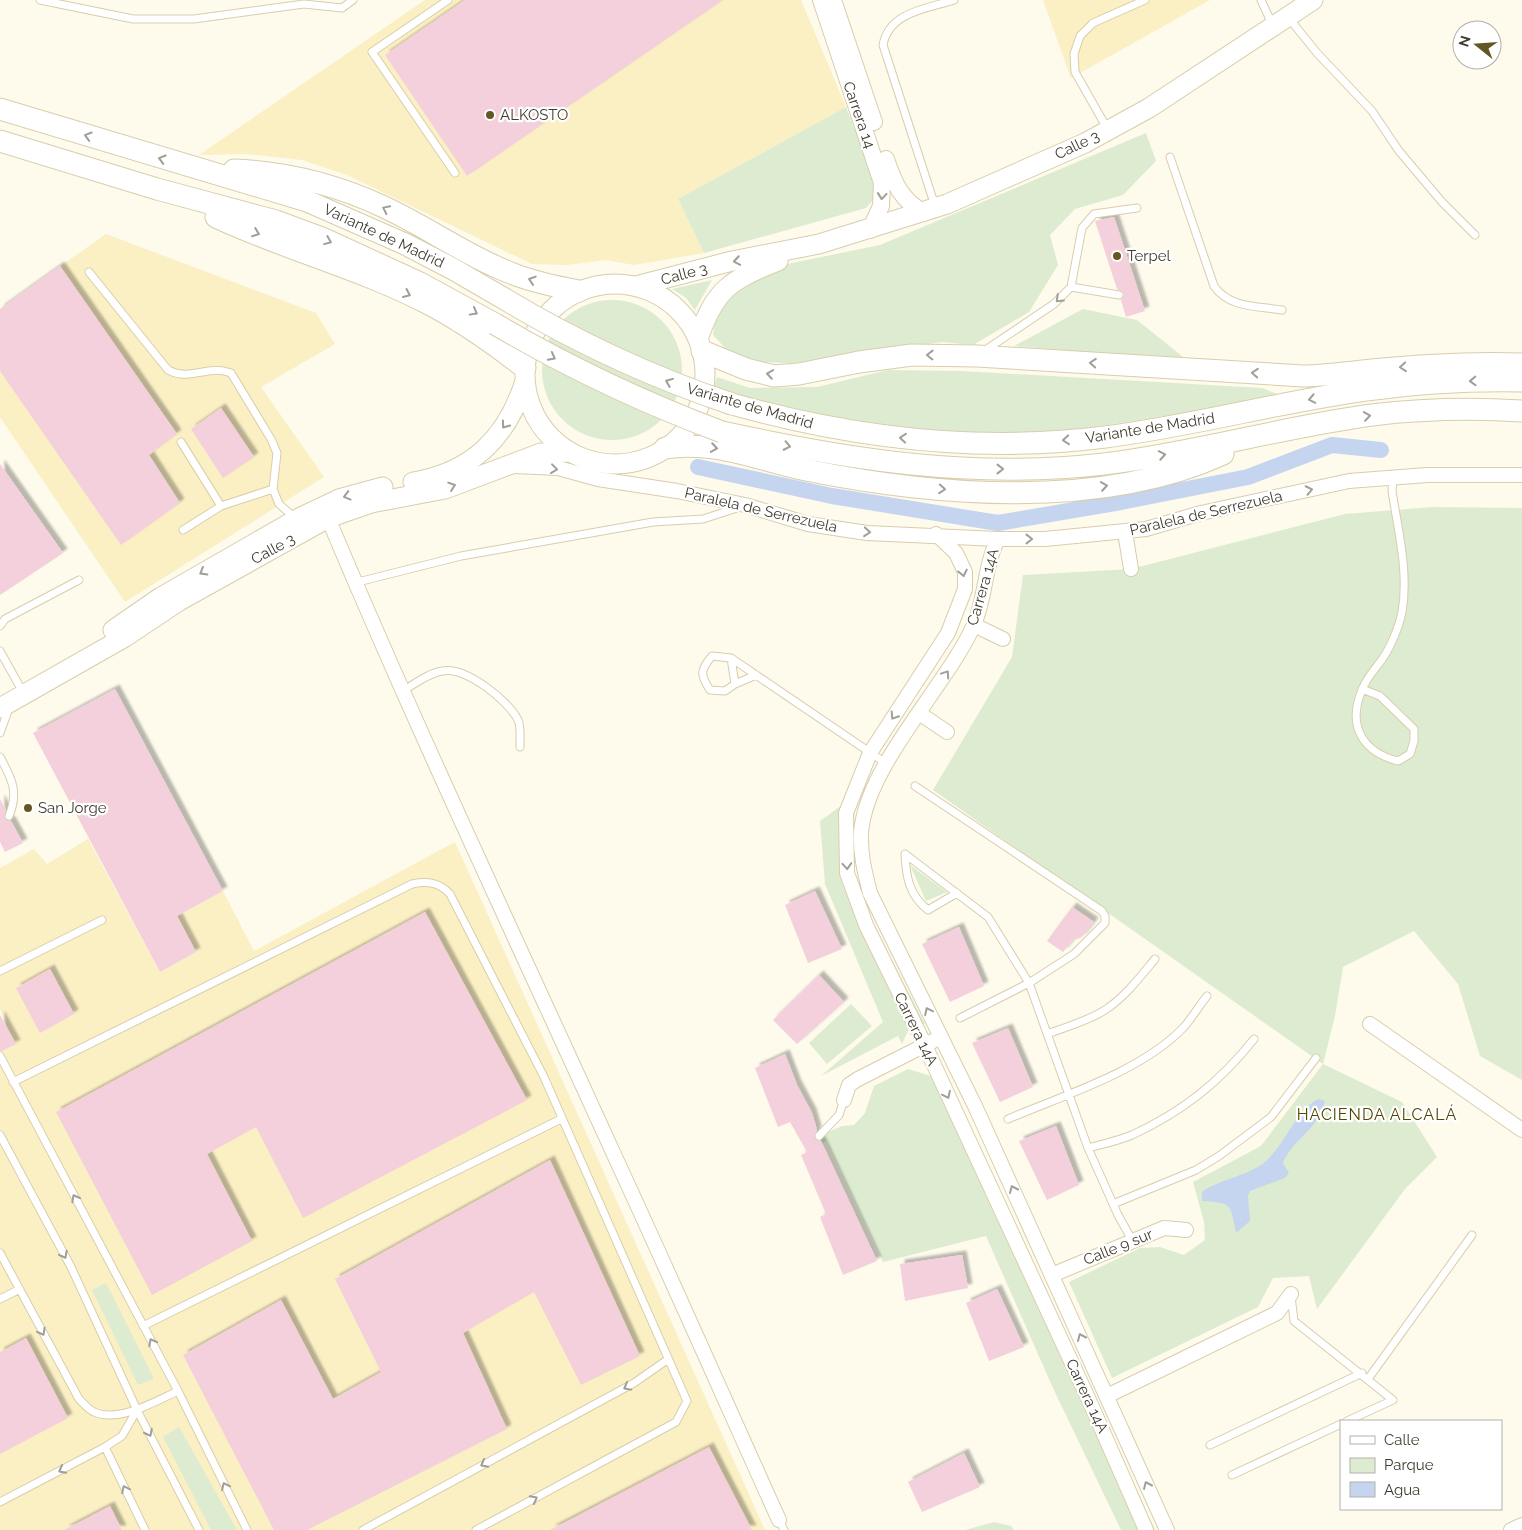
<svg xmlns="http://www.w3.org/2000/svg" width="1522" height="1530" viewBox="0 0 1522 1530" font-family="Raleway,sans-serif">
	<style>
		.built { fill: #fbefc4 }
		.green { fill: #ddecd0 }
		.water { fill: #c5d5f0 }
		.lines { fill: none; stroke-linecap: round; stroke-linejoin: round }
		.canal { stroke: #c5d5f0; stroke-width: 16 }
		.building { fill: #f3d0db; filter: url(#shadow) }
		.service-casing { stroke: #d8ceac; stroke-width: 9 }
		.minor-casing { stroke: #d8ceac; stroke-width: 16 }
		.tertiary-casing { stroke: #d8ceac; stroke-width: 18 }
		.secondary-casing { stroke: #d8ceac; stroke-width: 21 }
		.primary-casing { stroke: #d8ceac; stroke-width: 23 }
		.service { stroke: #fff; stroke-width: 7 }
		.minor { stroke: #fff; stroke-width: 14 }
		.tertiary { stroke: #fff; stroke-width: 16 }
		.secondary { stroke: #fff; stroke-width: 19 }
		.primary { stroke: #fff; stroke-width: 21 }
		.primary-bridge-casing { stroke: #d8ceac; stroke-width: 23; stroke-linecap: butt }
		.primary-bridge { stroke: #fff; stroke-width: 21 }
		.oneway { stroke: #a09e96 }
		.poi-dot { fill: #655724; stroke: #fff; stroke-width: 2 }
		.labels { text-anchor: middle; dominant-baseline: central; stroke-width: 4.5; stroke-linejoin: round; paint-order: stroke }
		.poi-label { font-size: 15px; fill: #403c2e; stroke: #fff; text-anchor: start }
		.street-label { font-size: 15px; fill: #403c2e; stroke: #fff }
		.neighbourhood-label { font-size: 16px; letter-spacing: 1px; fill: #534400; stroke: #fff }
	</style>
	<defs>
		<filter id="shadow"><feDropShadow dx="4.5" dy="-4.5" stdDeviation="1" flood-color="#0004"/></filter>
	</defs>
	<rect width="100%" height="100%" fill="#fefaec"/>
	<path class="built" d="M425 0H801L846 107 678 199 704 253 634 265 606 260 567 265 532 264 347 175 302 160 246 154 199 155Z
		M1043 0H1210L1071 78Z
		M106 234 316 313 335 344 261 387 324 477 125 602 0 417V309Z
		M88 839 160 972 196 952 177 916 223 891 254 951 455 842 765 1530H0V1031L7 1027 0 1009V868L34 849 47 864Z"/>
	<path class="green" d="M846 107 876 183 875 198 866 208 704 253 678 199Z
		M1146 133 1156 161 1123 195 1075 209 1050 235 1058 265 1029 312 973 345 942 342 801 364 762 362 743 357 726 349 713 335 715 315 725 297 755 274 792 263 880 245Z
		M712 280 695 310 686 298 672 289Z
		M542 370a70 70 0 1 1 140 0a70 70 0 1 1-140 0Z
		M1083 309 1137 320 1187 360 1014 346Z
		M888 370 961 371 1262 388 1285 397 1063 432 971 434 833 420 713 389 717 377 750 388 817 387Z
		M1433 507 1522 508V1080L1480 1056 1458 984 1414 931 1343 967 1335 1016 1323 1064 1402 1102 1437 1157 1405 1189 1317 1309 1309 1276 1273 1278 1258 1307 1112 1378 1069 1282 1140 1248 1160 1247 1184 1255 1205 1240 1204 1222 1193 1182 1261 1146 1323 1064 933 790 1012 657 1023 575 1131 569 1345 514Z
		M856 795 851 861 863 904 925 1024 909 1029 902 1044 898 1036 821 1076 883 1022 825 884 820 821Z
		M910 865 947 892 926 901Z
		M851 1004 872 1026 827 1064 809 1043Z
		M908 1069 931 1076 943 1070 1155 1530H1121L1052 1386 986 1236 883 1262 826 1141 822 1144 819 1136 842 1126 854 1125 865 1113 874 1086Z
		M106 1283 154 1379 138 1385 92 1290Z
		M179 1427 237 1530H211L163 1437Z
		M994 1522 1011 1526 1014 1530H965Z"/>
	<path class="water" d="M1318 1099 1325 1101C1318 1131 1294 1137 1283 1163L1289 1173 1285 1178 1250 1191 1248 1196 1250 1221 1236 1233C1230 1204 1233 1203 1202 1201V1192C1217 1180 1252 1175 1267 1160 1286 1142 1295 1112 1318 1099Z"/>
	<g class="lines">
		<path class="canal" d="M698 467 832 496 998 523 1121 502 1248 477 1332 445 1381 450"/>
	</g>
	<path class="building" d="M465 0H723L467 176 385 55Z
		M1114 217 1145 311 1126 317 1121 300 1124 294 1117 289 1095 221Z
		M60 266 177 434 149 455 180 503 121 545 0 371V309Z
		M221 408 254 457 223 478 191 429Z
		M0 464 63 553 0 595Z
		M115 689 223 891 177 916 196 952 160 972 33 733Z
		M0 799 6 810 5 819 11 821 23 843 5 852 0 842Z
		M815 891 842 949 808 963 785 905Z
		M1072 907 1094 922 1082 937 1072 941 1063 952 1047 941Z
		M425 912 527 1100 303 1218 256 1127 207 1154 252 1241 152 1295 56 1112Z
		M959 927 984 986 950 1002 922 944Z
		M50 969 74 1014 40 1033 16 988Z
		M819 975 844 1002 797 1044 773 1020Z
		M0 1015 16 1044 2 1051H0Z
		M1008 1028 1033 1087 1000 1102 972 1043Z
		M785 1054 797 1085 812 1113 817 1130 814 1138 821 1141 877 1261 843 1275 820 1217 826 1214 801 1155 807 1152 790 1122 778 1127 755 1068Z
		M1056 1126 1079 1185 1047 1200 1019 1141Z
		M550 1160 640 1356 581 1385 534 1292 463 1333 507 1429 307 1530H274L183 1355 281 1300 333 1399 381 1372 335 1279Z
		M962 1255 968 1288 905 1301 900 1264Z
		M997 1289 1024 1347 989 1361 966 1303Z
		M26 1338 68 1418 0 1454V1352Z
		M709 1447 752 1530H550Z
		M964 1453 980 1487 922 1512 908 1482Z
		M110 1506 122 1530H64Z"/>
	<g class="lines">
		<g class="service-casing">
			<path id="service" d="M40 0 133 19H194L304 4 342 8
				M448 0 372 52 455 173
				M1261 0 1273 26
				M342 8 353 0
				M1288 17 1317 53 1372 111 1399 151 1442 202 1475 235
				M1108 130 1075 72 1074 54 1080 36 1093 23 1145 0
				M1170 157 1214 286C1229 308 1257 306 1282 310
				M935 206 883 45C889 12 926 9 954 0
				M89 272 168 370C192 382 205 364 231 373L271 439 277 453 273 489 279 504 296 519
				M1071 287 1082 228 1094 214 1137 208
				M984 351 1054 304 1071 287 1119 295
				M181 442 221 506
				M183 530 221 506 273 489
				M354 583 461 556 653 522 703 519 740 507
				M0 626 5 619 79 580
				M0 651 20 687
				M731 658 735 684 725 691 710 690C700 675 700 670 712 656L731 658 887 764
				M735 684 756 675
				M1362 689 1380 696 1414 729V741L1410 754 1398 761C1362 752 1347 725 1362 690 1366 678 1376 668 1383 658 1391 646 1399 627 1402 612 1409 573 1398 530 1392 491L1393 478
				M404 690C416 683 429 673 442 671 465 666 508 700 518 720 521 726 520 739 520 747
				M0 733 9 708
				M0 757C12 779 19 792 9 816
				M915 786 1102 911 1105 916V923L1074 954 1029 983 960 1018
				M957 893 928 910C909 895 906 877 905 854L988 917 1029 983 1088 1148 1118 1215 1132 1240
				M0 971 102 920
				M1047 1034C1066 1027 1088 1021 1105 1010 1125 997 1140 977 1155 959
				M0 1056 178 1391 247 1530
				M13 1082 412 884C427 881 439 882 450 894L544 1077 687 1401 676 1422 476 1530
				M1008 1119C1064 1095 1141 1072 1184 1027 1192 1018 1199 1006 1207 996
				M0 1135 71 1267 137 1410 199 1530
				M819 1136 839 1115 844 1100
				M1088 1148C1102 1144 1118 1141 1132 1135 1182 1112 1220 1082 1254 1039
				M1113 1204 1196 1170 1219 1156 1271 1117 1316 1058
				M0 1253 79 1399C83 1403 89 1410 94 1412 119 1423 156 1401 178 1391
				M1291 1296 1294 1321 1393 1400 1347 1421
				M0 1299 18 1290
				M143 1326 561 1119
				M1368 1379 1472 1235
				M1210 1445 1362 1373
				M105 1447 145 1530
				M1232 1475 1341 1424
				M0 1502 105 1447 122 1436 137 1410
				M779 1520 784 1530
				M363 1530 634 1383 667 1360"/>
		</g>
		<g class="minor-casing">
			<path id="minor" d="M514 466 558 468 598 479 677 491 745 505 808 524 867 533 998 539H1045L1146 529 1201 513 1349 481 1427 475H1522
				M328 518C417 730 516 939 611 1148 668 1271 723 1396 779 1520
				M1125 532 1131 569
				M936 534 956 553 965 572V589L948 633 870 753 846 813 847 873 866 925 922 1039 1089 1400 1146 1530
				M998 539C984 566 986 599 973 627 944 689 866 766 861 833 860 854 865 873 870 893L975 1106 1167 1530
				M974 625 1003 639
				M919 713 947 732
				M1370 1024 1522 1130
				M844 1100 849 1085 858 1079 933 1041
				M1052 1275 1164 1228 1186 1230
				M1107 1396 1277 1313 1291 1294
				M1511 1530 1522 1525"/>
		</g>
		<g class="tertiary-casing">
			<path id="tertiary" d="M821 0 882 183 881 206 870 230
				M833 0 874 122
				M886 159C894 183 901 200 924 213"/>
		</g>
		<g class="secondary-casing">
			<path id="secondary" d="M525 374a90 90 0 1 1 180 0a90 90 0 1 1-180 0Z
				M636 286 732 261 819 244 947 204 1085 143 1149 108 1313 0
				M698 339C715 289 730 280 778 261
				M413 482C472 472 507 438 525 381
				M113 630 161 597 297 519 339 499 383 487
				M0 708 125 637 179 601 328 518 371 503 445 489 541 453 570 452"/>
		</g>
		<g class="primary-casing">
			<path id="primary" d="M0 109 307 201 405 244 453 269 503 298
				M0 141 157 189 276 221 322 238 420 283 495 324
				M234 170C286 172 337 185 384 207 429 228 470 258 516 275 537 283 558 287 579 291
				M216 217C284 249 359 268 427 303 462 321 494 344 525 368
				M702 351 746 369 774 376 799 374 859 362 912 355 977 356 1303 376C1327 376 1349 372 1372 370 1422 365 1472 362 1522 364
				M732 404C853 438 980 453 1105 437 1193 426 1278 402 1366 390 1418 383 1470 380 1522 381
				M722 432C851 460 972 479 1104 464 1195 453 1282 427 1372 415 1422 409 1472 408 1522 411
				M665 448C716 440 757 460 806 470 934 496 1101 510 1223 454"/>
		</g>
		<use href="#service" class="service"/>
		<use href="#minor" class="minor"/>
		<use href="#tertiary" class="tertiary"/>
		<use href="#secondary" class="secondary"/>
		<use href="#primary" class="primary"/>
		<g class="primary-bridge-casing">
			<path id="primary-bridge" d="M503 298C576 342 651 377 732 404
				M495 324C568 367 642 402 722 432"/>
		</g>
		<use href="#primary-bridge" class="primary-bridge"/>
	</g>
	<defs><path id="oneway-chevron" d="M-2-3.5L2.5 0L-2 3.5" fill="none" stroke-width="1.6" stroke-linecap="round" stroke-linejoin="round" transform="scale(1.25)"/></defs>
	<g class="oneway">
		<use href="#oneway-chevron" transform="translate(88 136) rotate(-163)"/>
		<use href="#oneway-chevron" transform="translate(162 159) rotate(-164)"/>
		<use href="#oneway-chevron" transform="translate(882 196) rotate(95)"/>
		<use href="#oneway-chevron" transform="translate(386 209) rotate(-154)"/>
		<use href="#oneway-chevron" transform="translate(256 233) rotate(21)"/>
		<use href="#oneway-chevron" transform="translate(328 241) rotate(22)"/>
		<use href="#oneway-chevron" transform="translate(737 261) rotate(170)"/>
		<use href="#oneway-chevron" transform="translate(532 280) rotate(-162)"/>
		<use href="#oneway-chevron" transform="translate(407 294) rotate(24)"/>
		<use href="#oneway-chevron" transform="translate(1059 299) rotate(136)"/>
		<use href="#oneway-chevron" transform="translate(474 312) rotate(29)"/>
		<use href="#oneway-chevron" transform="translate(930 355) rotate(-179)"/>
		<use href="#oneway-chevron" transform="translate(552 357) rotate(28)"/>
		<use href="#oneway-chevron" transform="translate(1093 363) rotate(-176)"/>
		<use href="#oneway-chevron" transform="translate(1403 367) rotate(175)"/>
		<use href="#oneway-chevron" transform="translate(1255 373) rotate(-176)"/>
		<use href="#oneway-chevron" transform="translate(770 374) rotate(-171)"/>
		<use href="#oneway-chevron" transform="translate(1473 381) rotate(178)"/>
		<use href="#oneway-chevron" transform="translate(669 382) rotate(-158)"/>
		<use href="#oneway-chevron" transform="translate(1312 399) rotate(169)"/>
		<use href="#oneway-chevron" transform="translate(1367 416) rotate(-8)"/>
		<use href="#oneway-chevron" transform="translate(505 425) rotate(126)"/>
		<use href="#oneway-chevron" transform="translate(903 438) rotate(-175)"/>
		<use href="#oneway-chevron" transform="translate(1066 440) rotate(175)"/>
		<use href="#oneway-chevron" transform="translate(787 446) rotate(12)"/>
		<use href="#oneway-chevron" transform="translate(714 448) rotate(9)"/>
		<use href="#oneway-chevron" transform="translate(1162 455) rotate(-10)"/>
		<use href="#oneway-chevron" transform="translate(554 469) rotate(7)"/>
		<use href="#oneway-chevron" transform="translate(1000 469)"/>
		<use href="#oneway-chevron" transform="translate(452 486) rotate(-19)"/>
		<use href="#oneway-chevron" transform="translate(1104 486) rotate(-8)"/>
		<use href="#oneway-chevron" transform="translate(942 489) rotate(4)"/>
		<use href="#oneway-chevron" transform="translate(1309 490) rotate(-12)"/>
		<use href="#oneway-chevron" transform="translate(347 496) rotate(165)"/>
		<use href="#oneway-chevron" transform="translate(867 532) rotate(5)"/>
		<use href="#oneway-chevron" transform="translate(1029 539)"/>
		<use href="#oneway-chevron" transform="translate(203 572) rotate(150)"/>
		<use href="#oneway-chevron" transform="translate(963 573) rotate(78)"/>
		<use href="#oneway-chevron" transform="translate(946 674) rotate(-56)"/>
		<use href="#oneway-chevron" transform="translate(894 716) rotate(123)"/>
		<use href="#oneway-chevron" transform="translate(847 866) rotate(86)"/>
		<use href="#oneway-chevron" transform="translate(928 1011) rotate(-116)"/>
		<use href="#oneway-chevron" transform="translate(947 1095) rotate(65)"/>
		<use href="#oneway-chevron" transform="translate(1013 1189) rotate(-114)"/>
		<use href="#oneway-chevron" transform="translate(75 1198) rotate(-118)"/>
		<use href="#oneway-chevron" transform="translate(64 1255) rotate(62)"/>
		<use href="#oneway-chevron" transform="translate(42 1332) rotate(61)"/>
		<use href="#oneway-chevron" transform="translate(1081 1337) rotate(-114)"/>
		<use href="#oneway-chevron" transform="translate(152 1342) rotate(-118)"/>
		<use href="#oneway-chevron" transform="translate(627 1387) rotate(151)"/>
		<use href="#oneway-chevron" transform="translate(149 1433) rotate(63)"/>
		<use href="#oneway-chevron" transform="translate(484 1464) rotate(152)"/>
		<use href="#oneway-chevron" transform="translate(62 1470) rotate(152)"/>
		<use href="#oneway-chevron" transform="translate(1147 1485) rotate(-114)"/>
		<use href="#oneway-chevron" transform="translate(225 1486) rotate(-116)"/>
		<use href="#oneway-chevron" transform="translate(125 1489) rotate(-116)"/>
		<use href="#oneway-chevron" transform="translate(534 1499) rotate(-28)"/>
	</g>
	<g class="poi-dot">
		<circle cx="490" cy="115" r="5"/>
		<circle cx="1117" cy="256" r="5"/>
		<circle cx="28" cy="808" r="5"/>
	</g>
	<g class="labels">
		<g class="poi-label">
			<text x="500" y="115">ALKOSTO</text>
			<text x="1127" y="256">Terpel</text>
			<text x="38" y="808">San Jorge</text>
		</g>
		<g class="street-label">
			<text transform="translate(859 115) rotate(71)">Carrera 14</text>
			<text transform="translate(1077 145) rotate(-26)">Calle 3</text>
			<text transform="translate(384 236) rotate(25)">Variante de Madrid</text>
			<text transform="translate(684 274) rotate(-15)">Calle 3</text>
			<text transform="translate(750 406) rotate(16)">Variante de Madrid</text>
			<text transform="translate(1150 428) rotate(-9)">Variante de Madrid</text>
			<text transform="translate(761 510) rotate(13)">Paralela de Serrezuela</text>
			<text transform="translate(1206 513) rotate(-13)">Paralela de Serrezuela</text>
			<text transform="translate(273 549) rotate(-29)">Calle 3</text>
			<text transform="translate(983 587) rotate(-74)">Carrera 14A</text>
			<text transform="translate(916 1029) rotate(64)">Carrera 14A</text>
			<text transform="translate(1118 1247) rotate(-22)">Calle 9 sur</text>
			<text transform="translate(1087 1396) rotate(65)">Carrera 14A</text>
		</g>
		<g class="neighbourhood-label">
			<text x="1377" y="1114">HACIENDA ALCALÁ</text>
		</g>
	</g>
	<rect x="1340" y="1420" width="162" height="90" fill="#ffffff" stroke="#b3b1ab"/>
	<rect x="1350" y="1436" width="25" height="8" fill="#ffffff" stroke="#b3b1ab"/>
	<text x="1384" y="1445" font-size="15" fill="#403c2e">Calle</text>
	<rect x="1350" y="1458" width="25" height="15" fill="#ddecd0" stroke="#b3b1ab"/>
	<text x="1384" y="1470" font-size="15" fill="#403c2e">Parque</text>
	<rect x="1350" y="1482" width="25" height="15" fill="#c5d5f0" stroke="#b3b1ab"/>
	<text x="1384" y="1495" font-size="15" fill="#403c2e">Agua</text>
	<g transform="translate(1477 45) rotate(287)"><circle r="24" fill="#ffffff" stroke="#b3b1ab"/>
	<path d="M0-4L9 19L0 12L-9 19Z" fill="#655724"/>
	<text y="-8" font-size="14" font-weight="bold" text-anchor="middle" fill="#403c2e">N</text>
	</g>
</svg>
